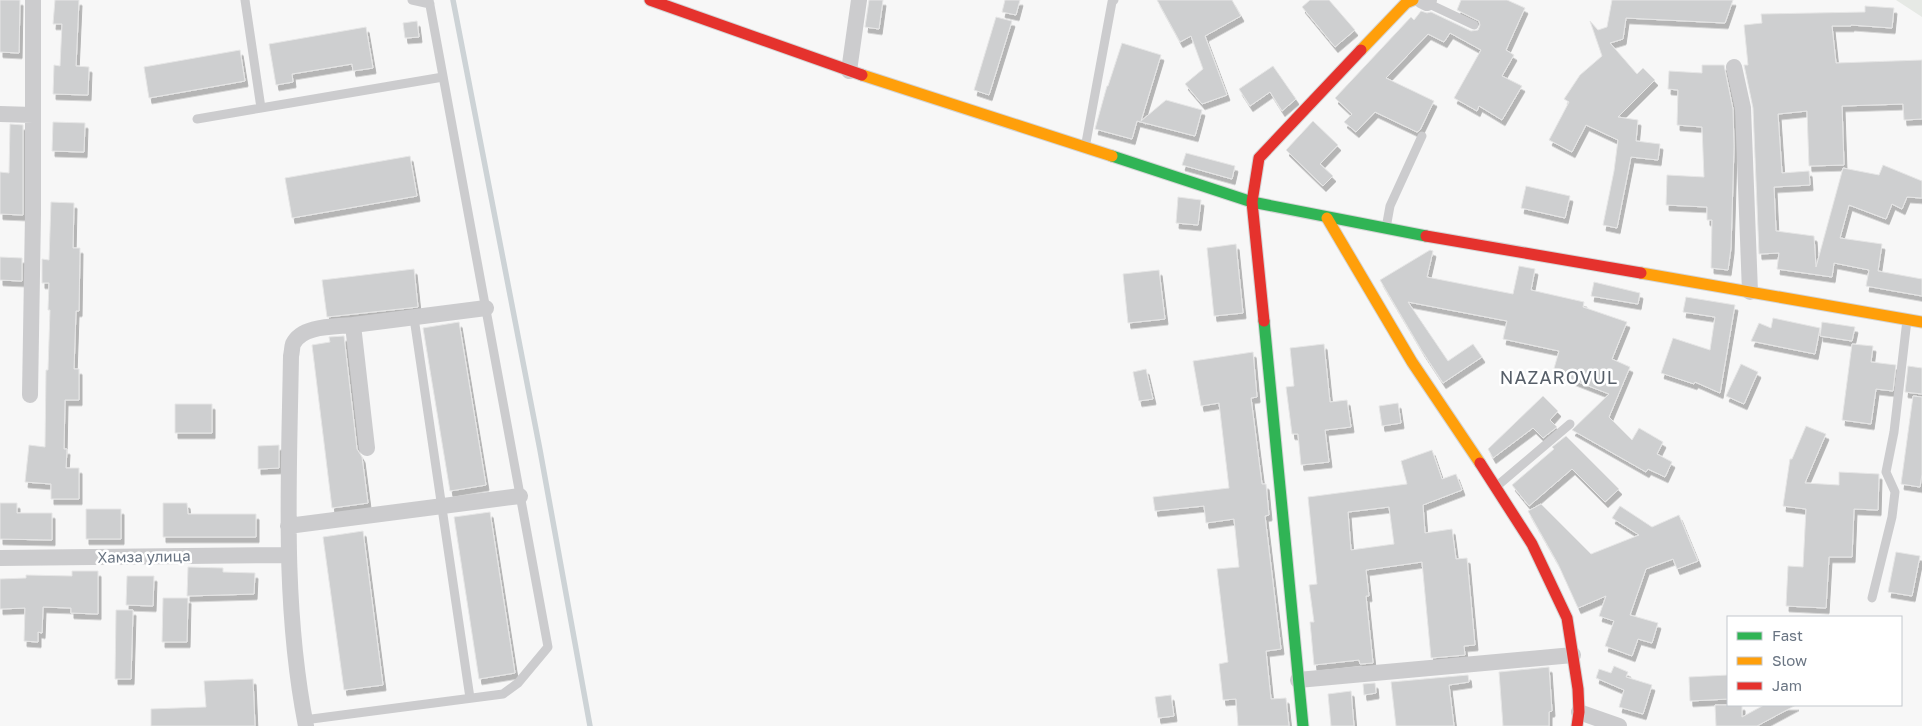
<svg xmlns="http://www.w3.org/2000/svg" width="1922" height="726" viewBox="0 0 1922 726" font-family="'Golos Text',sans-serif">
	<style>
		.green { fill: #e6e9e5 }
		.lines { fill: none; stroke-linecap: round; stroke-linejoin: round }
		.stream { stroke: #cdd3d6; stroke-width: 5.5 }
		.building { fill: #cecfd0; stroke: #e6e6e6; fill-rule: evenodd; filter: url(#shadow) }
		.fast-casing { stroke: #d3d4d5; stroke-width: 13 }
		.slow-casing { stroke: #d3d4d5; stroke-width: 13 }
		.jam-casing { stroke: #d3d4d5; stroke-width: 13 }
		.lane { stroke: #ccccce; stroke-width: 9 }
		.street { stroke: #ccccce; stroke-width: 16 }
		.fast { stroke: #30b455; stroke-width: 11 }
		.slow { stroke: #ff9f0a; stroke-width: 11 }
		.jam { stroke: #e5322d; stroke-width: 11 }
		.labels { text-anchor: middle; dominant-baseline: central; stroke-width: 5; stroke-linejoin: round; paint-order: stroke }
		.street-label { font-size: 15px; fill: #6a7583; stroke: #fff }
		.quarter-label { font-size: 18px; letter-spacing: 1px; fill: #575f69; stroke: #fff }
	</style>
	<defs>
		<filter id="shadow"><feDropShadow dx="3" dy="5.5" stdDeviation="0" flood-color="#0004"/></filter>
	</defs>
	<rect width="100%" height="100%" fill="#f7f7f7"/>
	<path class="green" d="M1896 0H1922V17Z"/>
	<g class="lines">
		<path class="stream" d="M453 0 540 450 590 726"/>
	</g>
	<path class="building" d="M0 0H20L19 53 0 52Z
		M55 0H79L76 66 89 67 88 95 53 94 54 65 60 66 62 24H53Z
		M869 0H883L879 29 865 27Z
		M1005 0H1020L1016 15 1002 12Z
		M1157 0H1232L1241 16 1205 36 1227 95 1202 104 1185 84 1203 69 1191 36 1180 42Z
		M1310 0H1329L1355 30 1335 47 1302 7Z
		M1461 0H1507L1525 8 1506 50 1514 55 1502 76 1522 86 1502 120 1479 106 1477 111 1454 98 1481 50 1450 33 1444 42 1428 34 1386 78 1434 101 1420 130 1417 132 1375 112 1356 132 1344 122 1352 114 1335 98 1411 17 1414 20 1421 11 1427 13 1431 12 1471 31 1478 30 1480 25 1479 21 1457 10Z
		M1612 0H1733L1725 23 1626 18 1623 39 1610 43 1637 74 1643 68 1655 80 1618 117 1638 120 1636 141 1660 144 1658 160 1631 157 1617 228 1603 225 1614 171 1618 140 1586 125 1572 152 1549 140 1569 102 1564 99 1580 75 1602 56 1590 21 1598 30 1607 27Z
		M1865 6 1894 8 1892 28 1851 25V26H1832L1836 63 1922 60V119L1904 120 1903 104 1842 106 1844 165 1809 166 1807 111 1778 114 1782 173 1809 171 1810 185 1774 187 1776 231 1814 236 1816 267 1843 168 1879 175 1883 165 1922 181V198L1907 197 1902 209 1892 204 1886 219 1849 205 1840 238 1882 244 1878 271 1922 279V296L1866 286 1869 270 1834 263 1832 277 1777 269 1779 253 1759 254 1753 108 1744 65H1748L1744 25 1762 23 1761 14 1865 12Z
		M996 17 1012 21 989 95 974 90Z
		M417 21 419 37 405 38 403 23Z
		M366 27 373 68 353 71 352 64 292 74 293 82 276 85 269 44Z
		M1122 43 1161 55 1141 121 1166 100 1202 110 1195 136 1137 121 1132 139 1095 129 1107 86H1108Z
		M240 50 245 81 149 98 144 67Z
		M1702 65H1724L1733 109 1734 147 1731 248 1728 270 1711 268 1712 220H1707V207L1666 205 1667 175 1704 177 1702 127 1677 125 1678 90 1668 89 1669 71 1702 73Z
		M1273 66 1296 99 1282 111 1270 92 1250 106 1239 89Z
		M1313 121 1338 145 1320 164 1333 176 1323 186 1286 150Z
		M53 122 85 123 84 152 52 151Z
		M10 124 23 125V215L0 214V172L9 173Z
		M1186 153 1235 166 1232 179 1182 165Z
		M410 156 417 196 292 218 285 178Z
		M1526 186 1570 196 1565 218 1521 208Z
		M1178 197 1201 200 1198 225 1176 223Z
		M51 202 74 203 73 248H80L79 311H76L74 369H79V400H65L64 449H67L66 468H79V499H51V484L25 482 29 445 45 447 46 370H48L50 310H48L49 283H42V259L49 260Z
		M1236 244 1243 313 1214 316 1207 248Z
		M1430 250 1433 251 1427 277 1513 294 1519 266 1535 269 1531 290 1584 302 1583 307 1627 322 1612 359 1630 367 1609 417 1632 440 1639 428 1663 442 1657 454 1672 462 1665 477 1648 469 1646 472 1572 430 1609 394 1553 372 1559 351 1503 339 1507 321 1408 302 1448 361 1473 344 1482 357 1443 383 1422 351 1380 280Z
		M0 257 22 258V281L0 280Z
		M414 269 418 307 327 317 322 280Z
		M1159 270 1165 319 1128 323 1123 274Z
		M1594 282 1640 293 1638 304 1591 296Z
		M1686 297 1735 305 1720 393 1695 382 1694 384 1661 373 1673 338 1710 350 1715 317 1683 312Z
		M1773 318 1820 328 1815 354 1751 341 1759 323 1771 328Z
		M459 322 486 485 450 491 423 328Z
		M1822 322 1855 327 1852 341 1820 336Z
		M344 336 357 449 362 457 368 503 332 508 312 345 330 342 329 337Z
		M1324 344 1330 402 1347 400 1351 427 1325 430 1329 462 1301 465 1298 434H1292L1286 387 1294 386 1290 348Z
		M1852 344 1873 346 1871 362 1896 365 1893 391 1876 389 1871 424 1842 420Z
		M1253 352 1257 397 1251 398 1262 484H1266L1269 515 1265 516 1281 649 1266 651 1271 699 1286 698 1289 726H1238L1236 699 1223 700 1219 664 1228 662 1217 569 1239 567 1234 519 1206 523 1204 506 1155 511 1153 497 1229 488 1219 403 1201 406 1193 361Z
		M1741 364 1758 372 1744 404 1726 396Z
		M1908 366 1922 368V394L1905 392Z
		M1146 369 1153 399 1139 401 1133 372Z
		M1543 396 1558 411 1550 420 1557 427 1543 438 1533 428 1493 458 1488 449Z
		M1913 396 1922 397V474L1920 487 1901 484Z
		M1398 403 1401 423 1382 426 1379 406Z
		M175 404H212V433H175Z
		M1806 426 1826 434 1805 483 1839 485V472L1879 474 1878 510 1854 509 1852 557H1829L1826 608 1786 606 1788 566 1803 567 1806 509 1783 506 1790 459H1792Z
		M1566 436 1619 489 1605 502 1572 469 1529 506 1512 485 1554 449 1552 447Z
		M279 445V468L258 469V446Z
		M1432 450 1442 479 1456 474 1462 490 1423 505 1425 533 1452 529 1456 559 1467 558 1475 645 1464 646 1465 655 1431 658 1422 562 1366 570 1369 596H1366L1373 663 1360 664 1359 660 1314 665 1310 622H1314L1309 585 1317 584 1308 497 1407 484 1401 461ZM1389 507 1394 544 1351 550 1348 512Z
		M0 503H17V513H52V540L0 539Z
		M163 503H187L188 514H256V537H163Z
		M1541 504 1591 554 1639 535 1612 518 1620 506 1652 527 1679 515 1698 561 1677 569 1673 559 1646 569 1630 615 1658 623 1652 643 1638 639 1632 656 1605 646 1614 621 1599 616 1606 596 1578 608 1558 564 1528 511Z
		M86 509H121V539H86Z
		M490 512 515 673 479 679 454 517Z
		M363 531 383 685 344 690 323 537Z
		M1896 552 1920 556 1912 596 1888 592Z
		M188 567 223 568V572L255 573 254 594 187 596Z
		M72 571H98V614L71 613V608L43 607 42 633 38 632V642L24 641 25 608 0 609V579L26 578V575L72 576Z
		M127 576H154L153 606 126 605Z
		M163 598H188L187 642H162Z
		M116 610H133L131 679H115Z
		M1614 666 1628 672 1626 677 1652 685 1643 714 1619 707 1624 690 1596 678 1599 669 1611 673Z
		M1549 667 1552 711 1549 712V726H1503L1499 672Z
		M1468 675 1469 682 1449 685 1454 726H1396L1391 682Z
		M1728 675V699L1690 701 1689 677Z
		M253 679 255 726H151V709L206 707 204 681Z
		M1375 683 1376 693 1364 695 1363 684Z
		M1351 691 1354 726H1331L1328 694Z
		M1171 695 1174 716 1158 718 1155 697Z
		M1715 705H1742V717L1764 705H1796L1757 726H1716Z"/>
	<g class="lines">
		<g class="fast-casing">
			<path id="fast" d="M1112 156 1252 202 1426 236
				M1264 321 1303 726"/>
		</g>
		<g class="slow-casing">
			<path id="slow" d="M1361 50 1406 3 1413 0
				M862 75 1112 156
				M1327 218 1412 362 1480 463
				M1641 273 1922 322"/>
		</g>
		<g class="jam-casing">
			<path id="jam" d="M650 0 862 75
				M1426 236 1641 273
				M1264 321 1252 202 1259 158 1361 50
				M1480 463 1532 544 1567 618 1578 689 1579 712 1577 726"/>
		</g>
		<path class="lane" d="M245 0 261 108 443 77
			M412 0 430 4
			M1427 3 1474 25
			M197 119 261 108
			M1085 148 1112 2 1114 0
			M1386 228 1390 206 1422 136
			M414 318 470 698
			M1497 486 1570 424
			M1872 598 1892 517 1895 492 1886 472 1894 432 1907 320
			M304 720 503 694 518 683 548 647 429 0"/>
		<path class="street" d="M1421 0 1427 3 1429 0
			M1734 67 1743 108 1750 292
			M849 71 859 0
			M0 114 33 115
			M30 395 33 214V0
			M367 448 353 325 486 308
			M288 526 520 496
			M0 558 288 555
			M1298 680 1573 655
			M1579 712 1619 726
			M306 726C282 604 289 479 291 356 292 352 292 347 293 344 302 325 335 327 353 325"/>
		<use href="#fast" class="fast"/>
		<use href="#slow" class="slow"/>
		<use href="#jam" class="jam"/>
	</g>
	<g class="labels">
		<g class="street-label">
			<text transform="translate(144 556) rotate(-1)">Хамза улица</text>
		</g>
		<g class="quarter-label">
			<text x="1559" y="377">NAZAROVUL</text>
		</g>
	</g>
	<rect x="1727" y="616" width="175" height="90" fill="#ffffff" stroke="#c3c8cd"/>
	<rect x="1737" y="632" width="25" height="8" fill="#30b455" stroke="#c3c8cd"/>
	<text x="1772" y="641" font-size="15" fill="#6a7583">Fast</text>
	<rect x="1737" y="657" width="25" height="8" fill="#ff9f0a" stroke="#c3c8cd"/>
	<text x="1772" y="666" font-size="15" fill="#6a7583">Slow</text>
	<rect x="1737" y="682" width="25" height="8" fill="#e5322d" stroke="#c3c8cd"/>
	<text x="1772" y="691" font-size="15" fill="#6a7583">Jam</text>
</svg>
